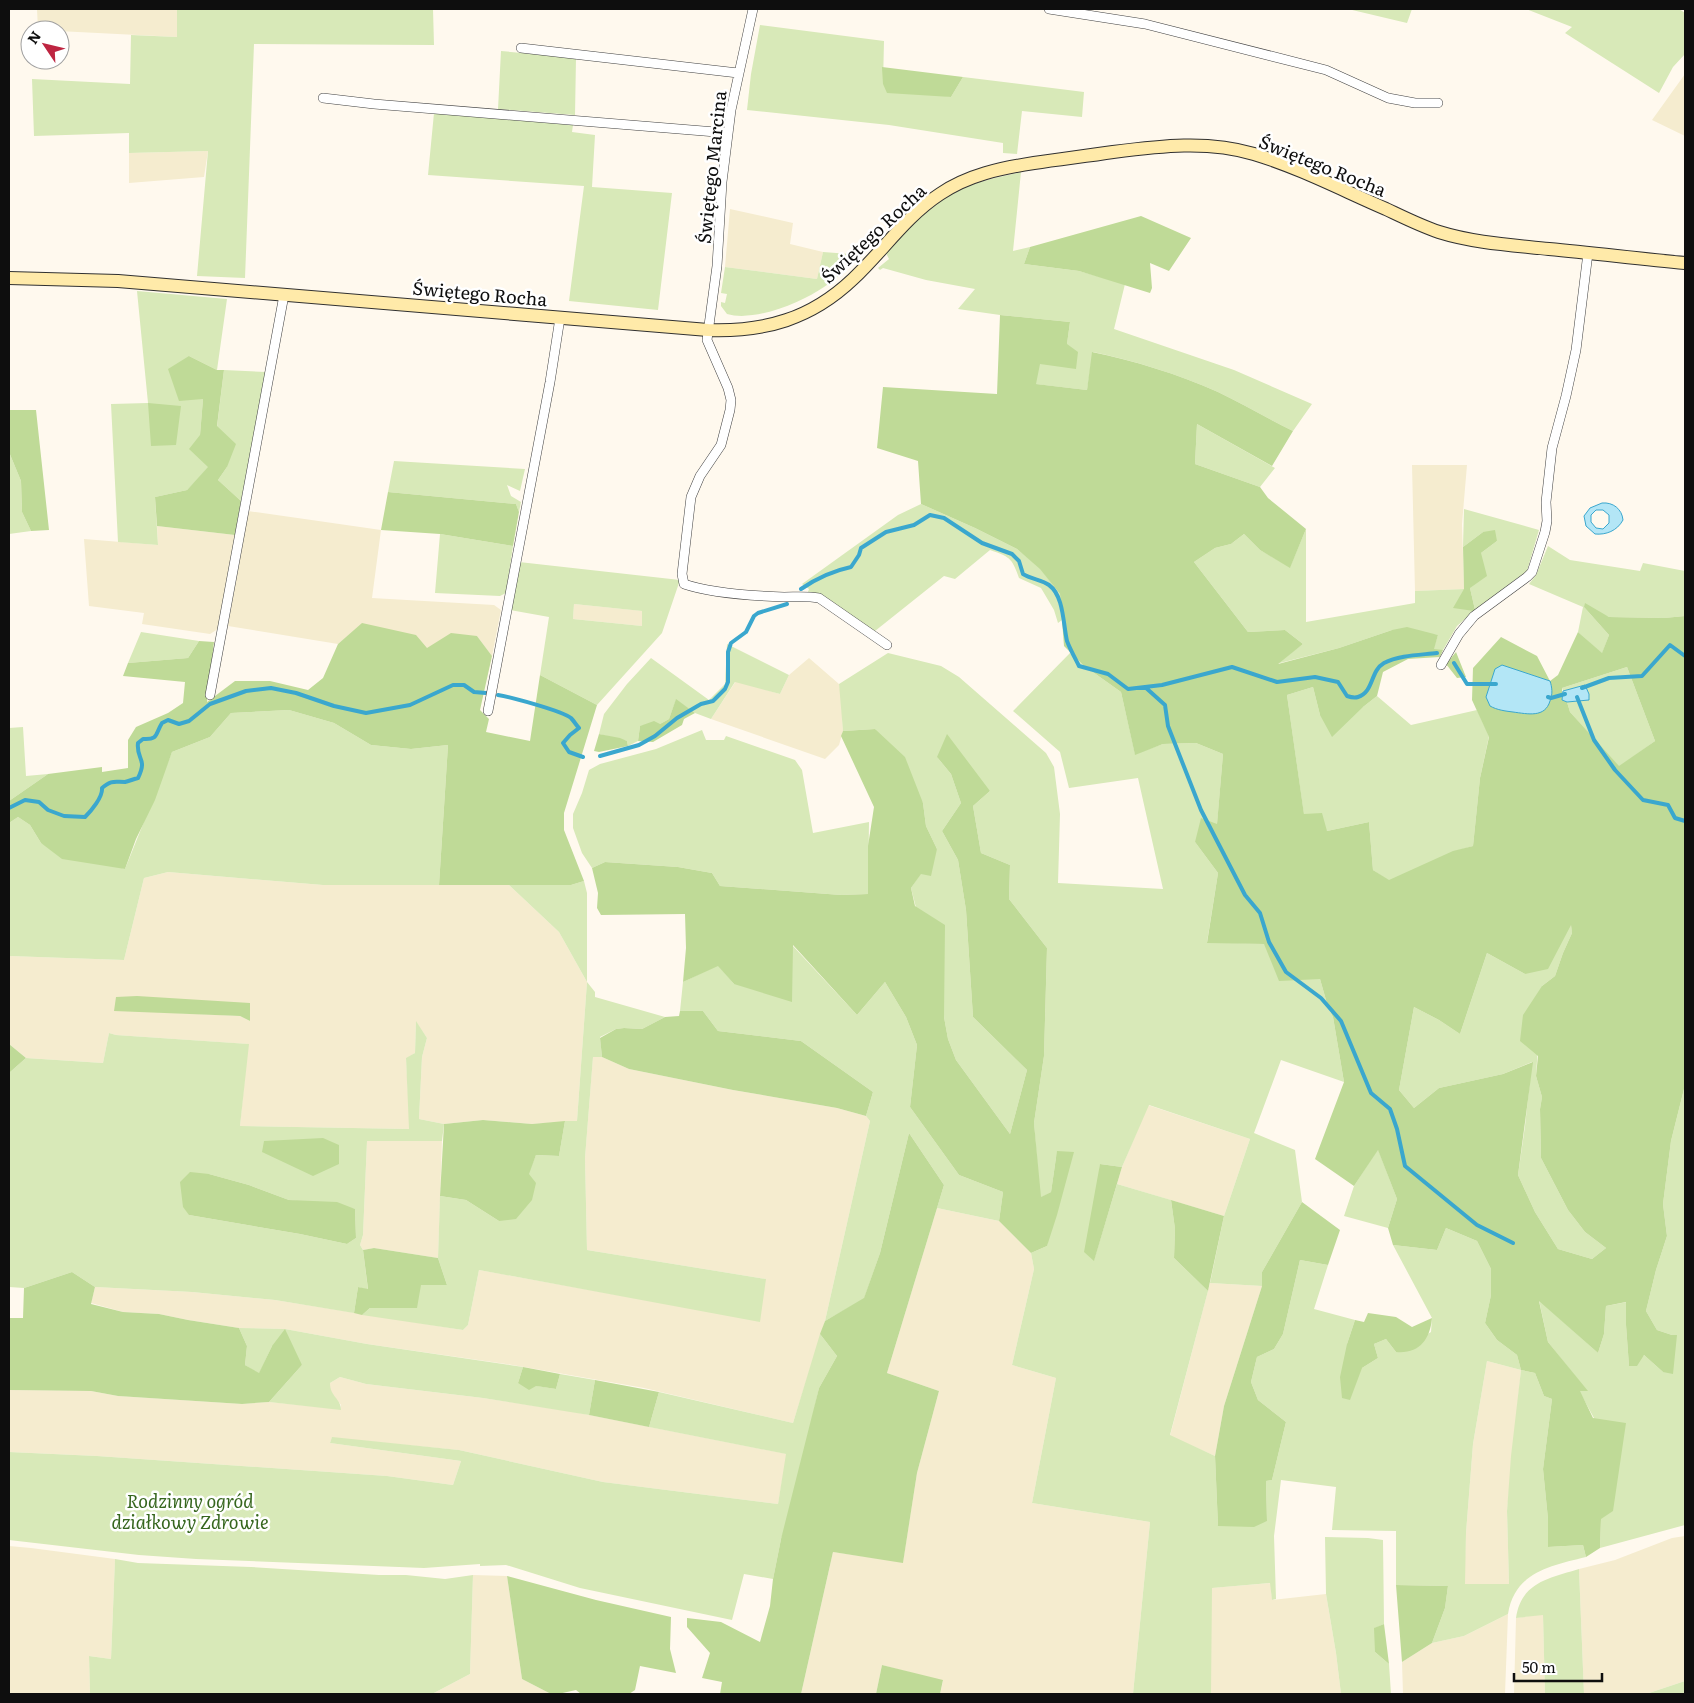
<svg xmlns="http://www.w3.org/2000/svg" width="1694" height="1703" viewBox="0 0 1694 1703" font-family="Literata,serif">
	<style>
		.farmland { fill: #f5eccf; fill-rule: evenodd }
		.green { fill: #d8e9b8; fill-rule: evenodd }
		.forest { fill: #bfda97; fill-rule: evenodd }
		.water { fill: #b3e6f6; stroke: #3aa7ce; fill-rule: evenodd }
		.lines { fill: none; stroke-linecap: round; stroke-linejoin: round }
		.stream { stroke: #3aa7ce; stroke-width: 4 }
		.street-casing { stroke: #414141; stroke-width: 10 }
		.secondary-casing { stroke: #303030; stroke-width: 14 }
		.street { stroke: #fff; stroke-width: 9 }
		.secondary { stroke: #ffeaa9; stroke-width: 12 }
		.labels { text-anchor: middle; dominant-baseline: central; stroke-width: 5; stroke-linejoin: round; paint-order: stroke }
		.street-label { font-size: 18px; fill: #0e0e0e; stroke: #fff }
		.park-label { font-size: 18px; font-style: italic; fill: #36661e; stroke: #fff }
	</style>
	<rect width="100%" height="100%" fill="#fff9ee"/>
	<path class="farmland" d="M37 9H177V37L38 30Z
		M1685 74V136L1652 120Z
		M208 151 204 177 129 183V153Z
		M730 209 793 223 790 244 823 252 817 279 725 267Z
		M1412 465H1467L1462 524 1464 589 1415 591Z
		M248 511 381 530 372 598 494 605 501 610 492 656 477 636 427 649 362 624 338 644 228 626Z
		M157 526 235 535 218 629 210 634 142 624 144 613 89 606 84 539 158 545Z
		M574 604 643 611 642 626 573 619Z
		M809 658 839 684 841 694 843 731 839 745 825 759 711 719 736 681 780 694 789 675Z
		M168 872 323 885H509L559 932 587 982 577 1121 532 1124 483 1120 444 1124 419 1119 422 1057 427 1038 416 1022 415 1053 406 1059 410 1129 240 1126 248 1044 116 1035 109 1033 103 1063 26 1058 9 1044V956L124 960 144 878ZM250 1003V1021L240 1016 114 1010Z
		M593 1056 602 1057 629 1069 733 1090 837 1108 866 1116 870 1121 825 1321 793 1423 644 1388 506 1364 367 1344 285 1329 239 1328 188 1320 159 1314 123 1312 91 1303 95 1287 192 1292 275 1300 463 1330 468 1325 479 1270 684 1307 766 1279 587 1250 585 1158Z
		M1148 1105 1250 1139 1224 1216 1117 1184 1122 1167Z
		M367 1141H442L438 1258 374 1248 363 1250 360 1245 363 1235Z
		M937 1208 999 1221 1031 1253 1034 1269 1012 1365 1056 1378 1032 1503 1150 1522 1133 1694H940L943 1681 882 1665 876 1694H801L833 1552 903 1562 917 1473 939 1391 887 1373Z
		M1210 1283 1262 1286 1224 1406 1215 1456 1170 1436Z
		M1487 1361 1521 1370 1507 1511 1509 1584H1464L1466 1533 1473 1444Z
		M340 1377 366 1384 483 1398 569 1411 787 1454 778 1504 603 1482 459 1450 332 1438 330 1443 461 1461 453 1485 387 1476 97 1456 9 1452V1390L91 1391 118 1396 242 1404 269 1402 340 1409 341 1405 330 1391V1383Z
		M1685 1536V1681L1646 1694H1584L1579 1569 1615 1560 1672 1538Z
		M9 1546 31 1548 115 1559 111 1659 89 1656 90 1694H9Z
		M473 1575 507 1576 522 1679 551 1694H432L470 1674Z
		M1271 1583 1272 1600 1326 1594 1336 1653 1341 1694H1211V1588Z
		M1508 1614 1505 1694H1403L1402 1662 1432 1643 1464 1636Z
		M1543 1614 1545 1694H1514L1516 1618Z"/>
	<path class="green" d="M177 9H433L434 45 254 44 245 278 197 276 208 151 129 153V133L34 136 32 79 130 84 131 35 177 37Z
		M1348 9H1412L1407 23Z
		M1526 9H1679L1685 13V54L1673 67 1659 93 1565 33 1572 27Z
		M760 25 884 41 883 84 951 97 963 77 1084 92 1082 117 1022 111 1017 154 1003 153V143L889 125 747 110 751 74Z
		M501 51 576 58 575 115 498 109Z
		M434 113 573 125 572 132 595 135 592 187 672 193 658 310 569 301 584 186 428 175Z
		M1021 172 1013 251 1030 247 1024 264 1079 271 1125 284 1114 329 1234 370 1312 404 1293 431C1268 419 1243 404 1218 392 1178 374 1135 361 1093 352L1087 390 1035 384 1039 364 1067 344 1070 322 1000 315 958 309 975 289 926 280 883 268 880 270 878 268 889 259 886 253C908 228 934 201 966 187 983 180 1003 176 1021 172Z
		M823 252 863 255C850 266 838 278 824 287 801 303 754 322 727 314L721 306V302L725 303 727 294 721 293 725 267 817 279Z
		M137 291 227 299 217 370 189 356 203 399 200 435 209 467 187 490 155 497 158 545 118 542 111 404 148 403Z
		M224 370 266 372 241 501 218 480 227 467 217 427Z
		M1197 424 1275 468 1260 487 1195 464Z
		M9 452 21 481 22 512 31 531 9 534Z
		M394 461 525 469 520 491 507 485 511 496 521 502 519 512 516 504 388 492Z
		M921 504 975 528 1017 549 1040 568 1060 594 1062 620 1058 623 1054 610 1041 588 1019 578C1012 558 1010 557 990 550L955 579 944 576 875 631C849 621 838 597 808 592L809 589 802 584 898 515Z
		M1464 509 1539 530 1527 571 1475 610 1470 588 1481 553 1497 541 1483 532 1463 547Z
		M1306 529V622L1415 603V591L1464 589 1474 611 1457 626 1443 650H1433L1438 635 1392 630 1339 648 1276 664 1303 644 1285 630 1248 632 1194 562 1215 548 1231 544 1244 534 1260 550 1290 567Z
		M440 534 513 546 506 593 500 596 435 593Z
		M1548 546 1570 560 1640 571 1643 563 1685 571V616L1664 618 1609 617 1584 607 1609 635 1602 654 1578 632 1583 607 1529 584 1536 575Z
		M519 562 680 580 662 633 597 705 540 675 549 617 510 610ZM574 604 642 611V626L573 619Z
		M141 632 199 641 188 658 128 663Z
		M727 644 789 675 780 694 735 682 711 719 695 713 676 700 669 719 660 724 640 726 638 741 628 746 627 741 599 734 604 714 627 684 651 658 709 700 725 684Z
		M888 653 941 666 959 677 1046 753 1054 767 1060 814 1058 883 1163 889 1138 778 1069 788 1060 752 1013 711 1070 653 1083 665 1121 692 1135 754 1163 744 1196 743 1223 754 1217 825 1195 842 1218 873 1207 942 1264 944 1320 979 1328 1007 1333 1017 1344 1082 1281 1060 1254 1133 1295 1150 1302 1202 1262 1272V1286L1210 1283 1224 1216 1250 1139 1149 1105 1122 1167 1100 1164 1094 1260 1117 1184 1171 1200 1175 1229 1174 1258 1208 1291 1170 1435 1215 1456 1218 1526 1267 1521 1266 1481 1272 1480 1286 1422 1258 1400 1251 1382 1257 1357 1274 1349 1283 1334 1300 1260 1328 1265 1314 1309 1355 1320 1347 1344 1362 1368 1378 1358 1374 1344 1386 1339 1396 1352 1431 1332 1432 1318 1393 1245 1437 1250 1446 1228 1477 1241 1491 1269V1295L1485 1323 1497 1340 1517 1355 1521 1370 1535 1373 1544 1396 1552 1399 1543 1469 1548 1519V1547L1583 1545 1586 1557C1550 1566 1515 1572 1508 1614L1464 1636 1432 1643 1445 1608 1448 1586 1396 1585V1531L1332 1530 1336 1487 1281 1480 1274 1536 1276 1599 1272 1600 1270 1583 1212 1588 1211 1694H1133L1150 1522 1032 1503 1056 1378 1012 1365 1034 1269 1031 1253 1047 1246 1057 1151 1051 1192 1040 1198 1034 1123 1044 1056 1047 948 1009 899 1010 865 981 853 973 806 990 791 937 757 951 774 961 803 942 831 958 860 966 910 973 1017 1027 1070 1010 1134 956 1060 948 1039 944 1017 911 888 937 849 926 826 923 803 875 729 843 731 839 684ZM1487 1361 1521 1370 1511 1456 1507 1511 1509 1584H1465L1466 1533 1473 1444Z
		M1627 667 1655 741 1619 767 1570 712 1567 702 1589 700 1585 685 1563 691 1562 688Z
		M1313 687 1320 715 1363 707 1377 696 1411 725 1477 710 1489 736 1480 778 1473 846 1453 852 1389 881 1373 870 1369 822 1327 831 1304 815 1287 695Z
		M289 710 334 723 371 745 411 749 448 745 439 885H323L168 872 144 878 124 960 9 956V823L18 817 30 825 41 843 125 869 172 752 210 737 231 713Z
		M23 727 26 776 48 774 9 801V728Z
		M702 730 706 740H724L726 736 795 760 802 770 813 833 869 822 868 894 841 895 720 886 712 873 678 867 605 862 592 868 582 853 573 828V814L582 793 589 770 600 764 656 749Z
		M584 881 587 893V982L595 992V997L665 1017 642 1029 624 1028 616 1029 600 1037 602 1057H593L585 1158 587 1250 766 1279 760 1322 479 1270 468 1325 463 1330 362 1315 370 1308 385 1307 421 1285H447L438 1258 440 1196 466 1200 499 1221 528 1174 536 1155 559 1156 565 1121H577L587 982 559 932 509 885H571Z
		M1571 924 1572 933 1563 953 1555 976 1542 986 1536 1076 1542 1097 1540 1109 1541 1158 1568 1210 1585 1232 1606 1248 1592 1259 1558 1249 1535 1212 1518 1175 1525 1126 1532 1062 1503 1074 1439 1088 1414 1108 1399 1090 1414 1007 1439 1020 1460 1034 1487 953 1525 974Z
		M792 945 857 1015 885 982 906 1017 917 1045 910 1107 959 1175 1003 1192 999 1221 937 1208 944 1185 909 1133 880 1253 864 1299 825 1321 870 1121 866 1116 873 1092 801 1041 718 1031 703 1011H680L683 982 718 965 734 984Z
		M416 1021 427 1038 422 1057 419 1119 444 1124 442 1141H367L363 1235 360 1245 363 1250 368 1290 358 1287 354 1313 275 1300 192 1292 95 1287 72 1272 24 1288 9 1287V1073L26 1058 103 1063 109 1033 116 1035 249 1044 240 1126 409 1129 406 1058 415 1053ZM209 1174 249 1185 289 1200 355 1209 356 1238 347 1244 300 1234 189 1215Z
		M1685 1085V1525L1600 1548 1601 1519 1594 1418 1579 1391H1587L1548 1342 1539 1300 1598 1353 1604 1334 1606 1306 1627 1302 1626 1325 1629 1366 1644 1355 1663 1372 1672 1335 1657 1330 1646 1311 1656 1270 1667 1236 1663 1204 1671 1141Z
		M1378 1149 1397 1199 1388 1228 1344 1216 1354 1186Z
		M239 1328 285 1329 367 1344 523 1367 518 1383 556 1389 560 1374 595 1380 589 1415 483 1398 366 1384 340 1377 330 1383C330 1397 341 1398 341 1410L269 1402 302 1365 272 1346 259 1374 245 1365 247 1346Z
		M820 1334 837 1356 819 1388 790 1516 781 1539 773 1579 744 1574 732 1620 580 1588 506 1565 480 1566V1564L424 1568 196 1559 139 1555 9 1540V1452L97 1456 387 1476 453 1485 461 1461 330 1443 332 1437 459 1450 603 1482 778 1504 786 1454 649 1427 659 1392 793 1423Z
		M1325 1537 1368 1538 1383 1540 1384 1624 1375 1628V1652L1389 1664 1391 1694H1341L1336 1653 1326 1594Z
		M115 1559 138 1563 251 1567 379 1575H406L445 1579 473 1575 470 1674 432 1694H90L89 1656 111 1659Z
		M1579 1569 1584 1694H1545L1543 1615 1516 1618C1521 1582 1550 1578 1579 1569Z
		M1685 1681V1694H1646Z"/>
	<path class="forest" d="M882 68V67L963 77 951 97 887 93 883 84Z
		M1141 216 1191 238 1169 271 1150 263 1152 288 1150 293 1079 271 1024 264 1030 247Z
		M1000 315 1070 322 1067 344 1078 352 1076 369 1040 364 1036 384 1087 390 1092 352C1135 361 1178 374 1218 392 1243 404 1268 419 1293 431L1272 466 1197 424 1195 464 1260 487 1268 498 1306 529 1290 568 1260 550 1244 534 1231 544 1215 548 1194 562 1248 632 1285 630 1303 644 1278 664 1339 648 1392 630 1407 627 1438 635 1434 649 1443 650 1440 657 1408 659 1383 672 1377 696 1363 707 1332 737 1320 715 1313 687 1287 695 1304 814 1322 813 1327 831 1369 822 1373 870 1389 880 1453 851 1473 846 1480 778 1489 737 1472 700 1473 668 1501 637 1537 656 1550 681 1558 675 1578 632 1602 653 1609 635 1584 607 1585 603 1609 617 1664 618 1685 616V1085L1671 1141 1663 1204 1667 1236 1656 1270 1646 1311 1657 1330 1672 1335H1677L1673 1374 1663 1372 1644 1355 1637 1366H1629L1626 1325V1302L1606 1306 1604 1334 1598 1353 1539 1301 1548 1342 1588 1391H1580L1593 1418 1626 1423 1613 1511 1601 1519 1600 1548 1586 1557 1583 1545 1548 1547V1519L1543 1469 1552 1399 1544 1396 1535 1373 1521 1370 1517 1355 1497 1340 1485 1323 1491 1295V1269L1477 1241 1446 1228 1437 1250 1393 1245 1388 1228 1397 1199 1378 1150 1354 1186 1315 1159 1344 1082 1333 1017 1328 1007 1320 979 1279 981 1264 944 1207 943 1218 873 1195 842 1201 818 1217 824 1223 754 1196 743 1163 744 1135 755 1121 692 1083 665 1064 646 1060 594 1040 569 1017 549 975 528 921 504 918 461 877 448 883 387 997 394ZM1627 667 1655 741 1619 766 1570 712 1567 702 1562 700V688ZM1571 925 1572 933 1563 953 1555 976 1542 986 1523 1015 1520 1041 1538 1056 1536 1076 1542 1097 1540 1109 1541 1158 1568 1210 1585 1232 1606 1248 1592 1259 1558 1249 1535 1212 1518 1175 1533 1062 1503 1074 1439 1088 1414 1108 1399 1090 1414 1007 1439 1020 1460 1034 1487 953 1525 974 1548 969Z
		M189 356 217 370H224L217 426 236 444 227 467 218 480 241 501 235 535 157 526 155 497 187 490 208 467 189 449 200 435 203 399 179 401 168 369Z
		M148 403 181 406 176 445 151 446Z
		M9 410H36L49 530 31 531 22 512 21 481 9 452Z
		M388 492 516 504 519 512 513 546 440 534 381 530Z
		M1495 530 1497 541 1481 553 1487 576 1470 588 1475 610 1474 611 1453 608 1464 589 1463 547 1483 532Z
		M362 623 416 635 427 648 451 633 477 636 492 656 480 710 489 719 486 732 530 741 540 675 597 705 564 813V830L584 881 571 885H439L448 745 411 749 371 745 334 723 289 710 231 713 210 737 172 752 155 800 136 839 125 869 62 859 41 843 30 825 18 817 9 823V801L48 774 102 767V772L128 768V740L136 727 168 713 183 703 185 682 123 676 128 663 188 658 199 641 214 642 207 702 235 681H270L308 690 323 678 338 644Z
		M1456 652 1466 677 1457 678 1446 664Z
		M676 699 695 713 684 719 682 725 653 742 638 741 640 726 654 721 660 724 669 719Z
		M875 729 905 757 923 803 926 826 937 849 931 876 921 874 911 888 915 906 945 925 944 1017 948 1039 956 1060 1010 1134 1027 1070 973 1017 966 910 958 860 942 831 961 803 951 774 937 757 947 734 990 791 973 806 981 853 1010 865 1009 899 1047 948 1044 1056 1034 1123 1041 1197 1051 1192 1057 1151 1074 1152 1057 1215 1047 1246 1031 1253 999 1221 1003 1192 959 1175 910 1107 917 1045 906 1017 885 982 857 1015 793 945 792 1002 734 984 718 966 683 982 686 948 685 914 601 915 597 908 598 893 592 868 605 862 678 867 712 873 720 886 841 895 868 894V846L874 807 841 736 843 731Z
		M599 734 620 738 627 741 628 746 599 752 594 751Z
		M137 996 250 1003V1021L240 1016 114 1011 116 997Z
		M680 1011H703L718 1031 801 1041 873 1092 866 1116 837 1108 733 1090 629 1069 602 1057 600 1038 616 1029 624 1028 642 1029 665 1017 679 1016Z
		M9 1044 26 1058 9 1073Z
		M483 1120 532 1124 565 1121 559 1156 536 1155 529 1174 536 1183 532 1200 516 1219 499 1221 466 1200 440 1196 444 1124Z
		M909 1133 944 1185 887 1373 939 1391 917 1473 903 1563 833 1552 801 1694H720L722 1682 702 1678 710 1653 687 1627V1618L721 1622 760 1642 770 1606 773 1579 781 1539 819 1388 837 1356 820 1334 825 1321 864 1298 880 1253Z
		M323 1138 339 1145V1164L313 1176 262 1152 264 1141Z
		M1100 1164 1122 1167 1094 1261 1084 1252Z
		M190 1172 209 1174 249 1185 289 1200 337 1202 355 1209 356 1238 347 1244 300 1234 189 1215 183 1207 180 1182Z
		M1171 1200 1224 1216 1208 1291 1174 1258 1175 1229Z
		M1302 1202 1340 1230 1328 1265 1300 1260 1283 1334 1274 1349 1257 1357 1251 1382 1258 1400 1286 1422 1272 1480 1266 1481 1267 1521 1254 1527 1218 1526 1215 1456 1224 1406 1262 1286V1272Z
		M374 1248 438 1258 447 1285H421L417 1308H370L362 1315 354 1313 358 1287 368 1289 363 1250Z
		M72 1272 95 1287 91 1304 123 1312 159 1314 188 1320 239 1328 247 1346 245 1365 259 1373 272 1346 285 1329 302 1365 269 1402 242 1404 118 1396 91 1391 9 1390V1318H23L24 1288Z
		M1368 1313 1396 1317 1412 1327 1432 1318C1430 1340 1419 1354 1396 1352L1386 1339 1374 1344 1378 1358 1362 1368 1350 1400 1342 1398 1340 1377 1347 1344 1355 1320 1364 1322Z
		M523 1367 560 1374 556 1389 536 1386 529 1390 518 1383Z
		M595 1380 659 1392 649 1427 589 1415Z
		M507 1576 596 1600 671 1617 670 1649 676 1673 640 1666 635 1690 629 1694H581L576 1690 558 1694H551L522 1679Z
		M1396 1585 1448 1586 1445 1608 1432 1643 1402 1662Z
		M1384 1624 1389 1664 1375 1652 1374 1628Z
		M882 1665 943 1680 940 1694H876Z"/>
	<path class="water" d="M1602 503C1613 502 1622 509 1623 520 1617 531 1606 535 1595 534L1586 526 1584 516 1590 508ZM1596 510H1603L1609 515V523L1603 529 1596 528 1591 522V515Z
		M1502 665 1550 681C1552 687 1553 694 1550 701 1545 718 1528 714 1513 712 1505 711 1497 710 1490 706L1486 697 1495 669Z
		M1585 685 1589 694V700L1567 702 1562 700 1563 691Z"/>
	<g class="lines">
		<path class="stream" d="M801 589C817 578 832 571 851 567L859 555 861 548 886 532 914 525 930 515 944 518 982 543 1012 554 1019 561 1023 574C1031 579 1042 580 1049 585 1064 596 1063 624 1067 641 1070 649 1075 658 1079 666L1108 674 1128 689 1162 685 1232 667 1277 682 1315 677 1338 682 1347 696C1350 697 1355 698 1358 697 1374 692 1370 671 1384 663 1399 655 1420 655 1437 653
			M1454 663 1467 684H1496
			M1145 687 1165 705 1168 726 1201 810 1245 895 1260 913 1269 942 1286 972 1321 998 1341 1021 1371 1093 1390 1109 1397 1129 1405 1166 1477 1225 1513 1243
			M1582 688 1609 678 1642 676 1670 645 1685 656
			M498 695C511 697 562 711 571 718 574 721 576 725 579 728L570 735 563 743 569 752 583 757
			M1548 697 1551 698 1565 694
			M1577 697 1594 740 1615 770 1643 800 1668 805 1675 818 1685 821
			M600 756 639 745 655 736 677 718 701 704 713 701 725 689 728 682V652L731 643 746 632 754 616 758 613 787 604
			M9 808 25 800 39 802 48 810 64 816 85 817C91 811 103 797 102 788 112 780 113 782 125 782 129 781 134 779 138 778 148 758 136 760 138 743L143 739C159 740 155 734 162 723L168 720 179 724 189 721 210 704 246 691 271 688 296 693 334 706 366 713 410 705 453 685H464L474 692 486 693"/>
		<g class="street-casing">
			<path id="street" d="M753 9 731 110 722 182 717 266 707 340 728 388 731 400 730 410 721 445 700 476 691 497 682 574 684 584C710 593 756 596 784 597 796 597 807 596 819 598L887 645
				M1049 9 1145 24 1326 70 1388 98 1415 103H1438
				M521 48 738 73
				M323 98 374 104 728 133
				M1441 665 1459 634 1474 616 1527 577 1532 572 1545 532 1547 521 1546 502 1552 448 1566 396 1576 350 1588 253
				M210 695 284 295
				M488 711 550 382 560 318"/>
		</g>
		<g class="secondary-casing">
			<path id="secondary" d="M9 278 118 281 708 330C765 332 811 319 853 279 883 251 905 217 940 194 968 175 1001 168 1034 163 1060 159 1087 156 1113 152 1160 146 1208 140 1254 154 1300 168 1342 190 1386 209 1403 217 1421 226 1439 232 1474 243 1512 245 1549 249 1594 253 1640 259 1685 263"/>
		</g>
		<use href="#street" class="street"/>
		<use href="#secondary" class="secondary"/>
	</g>
	<g class="labels">
		<g class="street-label">
			<text transform="translate(1323 165) rotate(22)">Świętego Rocha</text>
			<text transform="translate(711 167) rotate(-84)">Świętego Marcina</text>
			<text transform="translate(873 233) rotate(-43)">Świętego Rocha</text>
			<text transform="translate(480 293) rotate(5)">Świętego Rocha</text>
		</g>
		<g class="park-label">
			<text x="190" y="1500">Rodzinny ogród<tspan x="190" dy="21">działkowy Zdrowie</tspan></text>
		</g>
	</g>
	<rect width="1694" height="1703" fill="none" stroke="#0e0e0e" stroke-width="20"/>
	<g transform="translate(45 45) rotate(305)"><circle r="24" fill="#ffffff" stroke="#9f9f9f"/>
	<path d="M0-4L9 19L0 12L-9 19Z" fill="#be2541"/>
	<text y="-8" font-size="14" font-weight="bold" text-anchor="middle" fill="#0e0e0e">N</text>
	</g>
	<path d="M1514 1673v8h88v-8" fill="none" stroke="#0e0e0e" stroke-width="2.5"/>
	<text x="1522" y="1673" font-size="15" fill="#0e0e0e" stroke="#ffffff" stroke-width="4" paint-order="stroke">50 m</text>
</svg>
